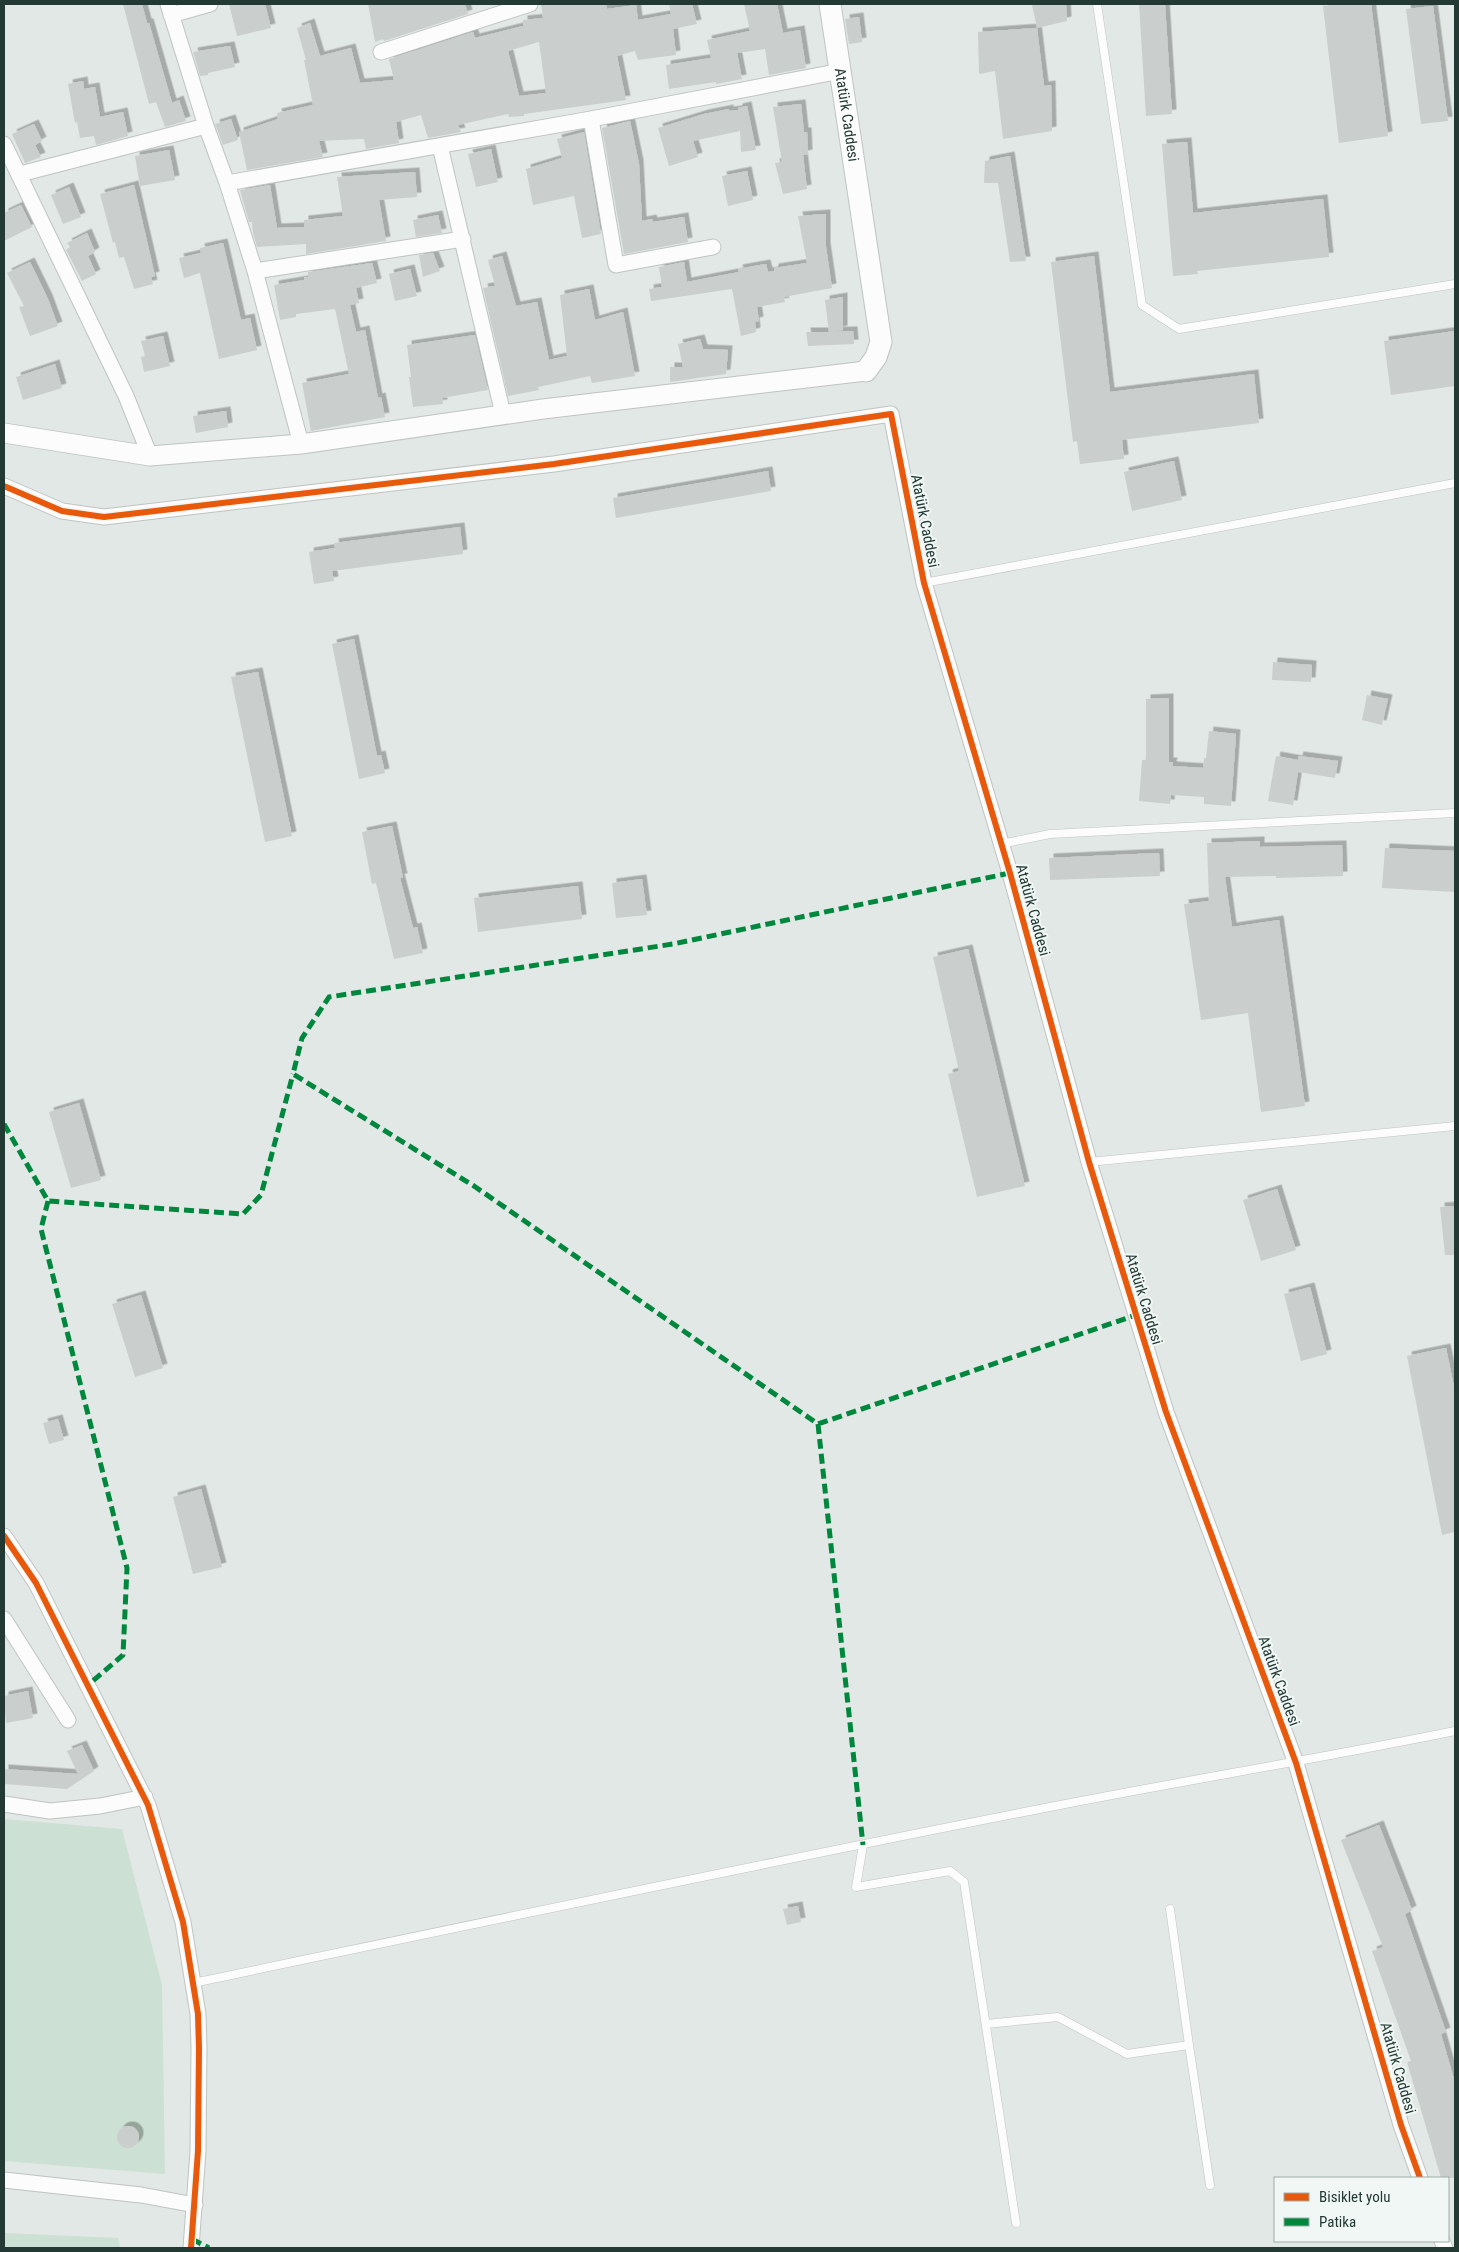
<svg xmlns="http://www.w3.org/2000/svg" width="1459" height="2252" viewBox="0 0 1459 2252" font-family="'Roboto Condensed',sans-serif">
	<style>
		.green { fill: #cce0d3 }
		.building { fill: #cacfcd; fill-rule: evenodd; filter: url(#shadow) }
		.lines { fill: none; stroke-linecap: round; stroke-linejoin: round }
		.service-casing { stroke: #bfc4c2; stroke-width: 9 }
		.minor-casing { stroke: #bfc4c2; stroke-width: 17 }
		.tertiary-casing { stroke: #bfc4c2; stroke-width: 21 }
		.secondary-casing { stroke: #bfc5c3; stroke-width: 23 }
		.service { stroke: #fbfcfb; stroke-width: 8 }
		.minor { stroke: #fbfcfb; stroke-width: 15 }
		.tertiary { stroke: #fbfcfb; stroke-width: 19 }
		.secondary { stroke: #fbfcfb; stroke-width: 21 }
		.quiet { stroke: #00873e; stroke-width: 5; stroke-dasharray: 10 5; stroke-linecap: butt }
		.cycleway-casing { stroke: #f0f7f4; stroke-width: 9 }
		.cycleway { stroke: #e8590c; stroke-width: 6 }
		.labels { text-anchor: middle; dominant-baseline: central; stroke-width: 4; stroke-linejoin: round; paint-order: stroke }
		.street-label { font-size: 15px; fill: #223934; stroke: #f0f7f4 }
	</style>
	<defs>
		<filter id="shadow"><feDropShadow dx="4.5" dy="-4.5" stdDeviation="0" flood-color="#0004"/></filter>
	</defs>
	<rect width="100%" height="100%" fill="#e2e8e5"/>
	<path class="green" d="M4 1819 122 1829 162 1985 165 2174 4 2161Z
		M4 2233 118 2238 120 2248H4Z"/>
	<path class="building" d="M123 4H142L147 23H149L172 103 179 100 186 121 165 127 156 102 149 104Z
		M229 4H265L271 28 237 36Z
		M368 4H465L468 14 384 41 383 39 375 42Z
		M541 4H606L607 9 636 5 638 20 671 14 669 4H692L697 24 673 29 676 55 638 60 635 51 617 56 626 100 524 114V116L509 117 508 114 458 125 461 132 428 138 421 115 396 122 399 143 366 149 364 139 319 141 323 157 247 170 239 132 278 119 277 113 313 105 304 60H306L297 28 310 23 320 56 351 48 360 83 394 80 389 59 473 32 475 38 523 26V20L543 18ZM539 42 546 93 519 96 508 51Z
		M744 4H777L783 33 800 30 806 68 769 75 765 49 737 53 742 79 716 84V82L669 89 666 65 711 58 707 40 750 31Z
		M1043 4H1066L1067 21 1037 28 1032 5Z
		M1139 4H1165L1172 114 1146 116Z
		M1342 4H1371L1388 136 1339 143 1323 6Z
		M1433 6 1448 121 1421 124 1406 9Z
		M859 17 862 42 849 44 845 19Z
		M1037 28 1044 86 1051 85 1052 131 1003 139 995 71 979 74 978 32Z
		M230 46 235 67 208 73V75L200 76 193 52Z
		M83 81 84 89 95 87 100 117 123 112 128 136 96 145 94 136 80 138 77 122 75 123 68 84Z
		M801 104 804 132H807L808 154 803 155 807 189 783 194 775 163 782 162 773 107Z
		M747 106 756 150 741 152 740 131 693 141 698 157 669 166 658 128 704 114 729 109V111L738 110V108Z
		M231 119 238 140 223 145 215 124Z
		M630 121 639 164 642 221 652 219 653 222 684 217 688 242 624 254 602 128Z
		M34 124 42 141 35 145 41 157 25 163 12 134Z
		M584 132 601 234 582 238 574 196 533 205 526 169 562 158 557 139Z
		M1187 142 1193 213 1323 199 1329 257 1197 271 1198 274 1173 276 1162 144Z
		M491 149 498 182 476 187 468 154Z
		M169 150 175 180 140 186 135 156Z
		M1010 156 1026 261 1010 262 998 183H984L985 161Z
		M747 171 753 200 728 206 722 176Z
		M415 172 417 197 379 200 386 241 306 254V244L257 247 253 233 252 222H249L240 190 270 185 277 228 304 227V220L343 216 337 177Z
		M134 185 155 276 151 277 153 284 134 289 124 257 119 258 115 242 113 243 100 194Z
		M69 187 81 217 63 224 51 195Z
		M21 205 32 227 4 241V213Z
		M826 214V247L832 288 784 297 785 302 757 307 759 321 755 322 756 332 741 336 732 289 651 301 649 289 662 287 659 267 684 262 687 282 739 272 738 269 766 264 768 272 774 271V268L807 263 798 216Z
		M438 215 442 233 416 237 413 220Z
		M87 233 95 252 88 256 96 274 82 281 66 250 70 247 67 243Z
		M223 243 241 320 250 318 257 350 219 359 200 273 184 278 179 258 201 253 200 248Z
		M433 253 440 271 423 277 419 255Z
		M502 256 516 306 537 302 549 360 567 356 560 295 589 289 595 320 623 312 635 376 592 383 590 376 538 387 539 390 508 396 483 288 495 286 488 260Z
		M1094 256 1110 392 1254 374 1259 423 1122 440 1124 459 1080 464 1077 441 1073 442 1051 262Z
		M30 262 48 299 58 326 30 336 19 307 24 306 7 273Z
		M372 263 377 283 356 288 359 303 350 305 356 332 365 330 378 398 381 397 385 417 311 431 302 383 349 374 335 309 296 314V317L280 320 274 285 304 280V277H308V272Z
		M410 269 417 296 395 301 389 274Z
		M843 297V330L829 332 825 300Z
		M853 331 854 344 808 346 806 332Z
		M1455 331V386L1391 395 1384 341Z
		M475 335 488 390 442 398 443 404 413 407 409 377H411L407 345Z
		M163 336 170 366 144 372 141 357 145 356 141 341Z
		M700 339 703 349 728 350 726 374 670 382V367H683L678 344Z
		M55 364 62 388 23 400 16 377Z
		M226 411 228 427 196 433 193 416Z
		M1174 461 1182 500 1132 511 1124 472Z
		M768 471 771 491 616 518 613 498Z
		M460 527 463 554 332 571 334 581 314 584 309 552 335 548 334 543Z
		M354 639 377 756 381 755 385 773 359 779 332 644Z
		M1273 662 1312 665 1311 682 1272 680Z
		M258 672 292 836 265 842 231 677Z
		M1367 695 1388 699 1382 725 1362 720Z
		M1169 698V762H1173L1172 766 1203 768 1204 758H1206L1209 731 1236 734 1231 806 1204 804V797L1171 795 1170 804 1139 801 1142 760H1146V699Z
		M1276 756 1298 760 1299 756 1338 761 1335 778 1298 772 1293 805 1268 801Z
		M392 826 403 878H400L413 928 417 927 423 953 394 959 376 883 372 884 362 832Z
		M1260 841V847L1342 845 1343 876 1276 878V876L1225 877 1232 927 1279 920 1305 1106 1261 1112 1248 1013 1201 1020 1184 904 1209 901 1207 843Z
		M1385 848 1455 851V892L1382 888Z
		M1159 853 1160 876 1050 880 1049 858Z
		M642 879 647 915 616 918 612 883Z
		M578 886 582 919 478 932 474 898Z
		M968 949 1025 1186 977 1197 948 1074 959 1071 933 957Z
		M79 1103 101 1180 71 1188 49 1112Z
		M1277 1189 1296 1250 1261 1261 1243 1200Z
		M1455 1206V1255H1445L1440 1207Z
		M1310 1287 1327 1354 1301 1361 1284 1294Z
		M141 1295 163 1368 135 1377 112 1304Z
		M1446 1348 1455 1392V1532L1442 1535 1407 1356Z
		M58 1419 64 1440 49 1444 43 1423Z
		M201 1489 222 1567 193 1574 173 1497Z
		M28 1691 33 1718 6 1723 4 1696Z
		M82 1745 94 1771 67 1789 4 1784V1769L78 1774 67 1751Z
		M1379 1825 1412 1910 1405 1914 1446 2032 1441 2034 1455 2083V2178H1441L1407 2062 1411 2061 1372 1951 1383 1947 1341 1840Z
		M798 1906 801 1922 787 1925 783 1909Z
		M117 2137a11 11 0 1 1 22 0a11 11 0 1 1-22 0Z"/>
	<g class="lines">
		<g class="service-casing">
			<path id="service" d="M1097 4 1142 305 1179 329 1455 284
				M924 583 1455 483
				M1001 844 1050 834 1455 813
				M1089 1162 1455 1126
				M863 1845 856 1887 950 1871 964 1882 1016 2223
				M193 1983C480 1923 767 1862 1055 1806 1188 1780 1322 1758 1455 1731
				M986 2024 1058 2017 1127 2054 1189 2045 1170 1909
				M1189 2045 1210 2185"/>
		</g>
		<g class="minor-casing">
			<path id="minor" d="M168 4 206 126 227 183 255 271 301 444
				M171 15 210 4
				M381 52 530 4
				M591 119 616 265 713 247
				M4 144 126 396 150 456
				M440 146 503 414
				M20 174 206 126
				M227 183 591 119 841 71
				M255 271 463 239
				M4 486 62 511 104 517 554 464 891 414 924 583 1010 873 1089 1162 1166 1412 1296 1763 1401 2125 1420 2178
				M4 1536 36 1583 148 1805 183 1922 198 2014 199 2048 198 2151 191 2248
				M4 1619 68 1720
				M4 1804 50 1811 100 1806 145 1797
				M4 2180 141 2195 195 2205
				M1442 2241 1445 2248"/>
		</g>
		<g class="tertiary-casing">
			<path id="tertiary" d="M4 433 150 456 301 444 543 409 866 371"/>
		</g>
		<g class="secondary-casing">
			<g id="secondary">
				<path id="s1" d="M830 4 881 342 876 357 866 371"/>
			</g>
		</g>
		<use href="#service" class="service"/>
		<use href="#minor" class="minor"/>
		<use href="#tertiary" class="tertiary"/>
		<use href="#secondary" class="secondary"/>
		<path class="quiet" d="M1010 873 673 944 329 997 302 1038 293 1074 474 1186 818 1424 1136 1315
			M4 1124 48 1201 243 1214 261 1195 293 1074
			M48 1201 41 1229 127 1568 123 1655 88 1685
			M818 1424 863 1845
			M192 2239 209 2248"/>
		<g class="cycleway-casing">
			<path id="cycleway" d="M4 486 62 511 104 517 554 464 891 414 924 583 1010 873 1089 1162 1166 1412 1296 1763 1401 2125 1420 2178
				M4 1536 36 1583 148 1805 183 1922 198 2014 199 2048 198 2151 191 2248"/>
		</g>
		<use href="#cycleway" class="cycleway"/>
	</g>
	<g class="labels">
		<g class="street-label">
			<text stroke="none"><textPath href="#s1" startOffset="112">Atatürk Caddesi</textPath></text>
			<text transform="translate(925 521) rotate(79)">Atatürk Caddesi</text>
			<text transform="translate(1033 910) rotate(75)">Atatürk Caddesi</text>
			<text transform="translate(1144 1299) rotate(73)">Atatürk Caddesi</text>
			<text transform="translate(1279 1681) rotate(70)">Atatürk Caddesi</text>
			<text transform="translate(1398 2068) rotate(74)">Atatürk Caddesi</text>
		</g>
	</g>
	<rect width="1459" height="2252" fill="none" stroke="#223934" stroke-width="10"/>
	<rect x="1274" y="2177" width="175" height="65" fill="#f0f7f4" stroke="#9eaba7"/>
	<rect x="1284" y="2193" width="25" height="8" fill="#e8590c" stroke="#9eaba7"/>
	<text x="1319" y="2202" font-size="15" fill="#223934">Bisiklet yolu</text>
	<rect x="1284" y="2218" width="25" height="8" fill="#00873e" stroke="#9eaba7"/>
	<text x="1319" y="2227" font-size="15" fill="#223934">Patika</text>
</svg>
